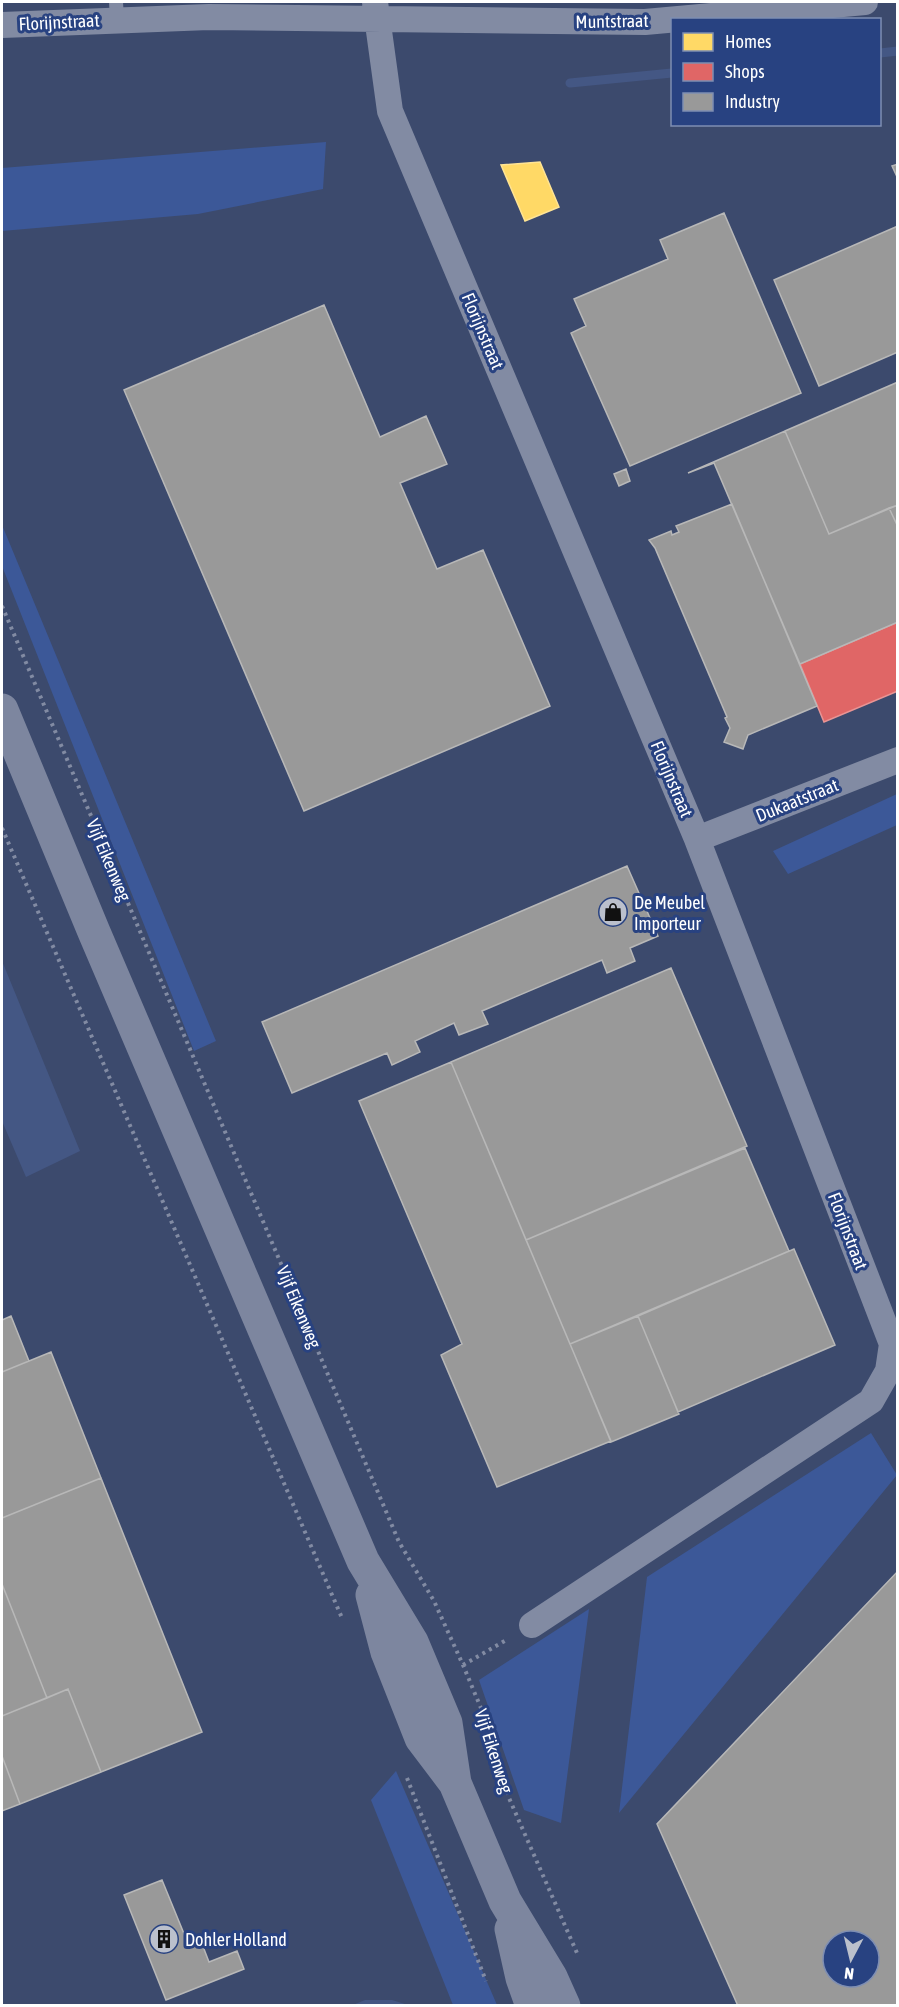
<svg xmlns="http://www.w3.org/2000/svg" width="899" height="2007" viewBox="0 0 899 2007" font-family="'Asap Condensed',sans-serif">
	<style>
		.green { fill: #3c5898 }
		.water { fill: #445784 }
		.homes { fill: #ffd966; stroke: #ffe494; stroke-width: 1.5 }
		.shops { fill: #e06666; stroke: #e99494; stroke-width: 1.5 }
		.industry { fill: #999; stroke: #b8b8b8; stroke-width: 1.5; fill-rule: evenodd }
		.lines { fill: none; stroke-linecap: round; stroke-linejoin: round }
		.stream { stroke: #445784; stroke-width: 9 }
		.path { stroke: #828ba3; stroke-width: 4; stroke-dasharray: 3 4.5; stroke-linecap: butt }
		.service { stroke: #828ba3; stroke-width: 14 }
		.minor { stroke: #828ba3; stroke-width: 26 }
		.secondary { stroke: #7d869f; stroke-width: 33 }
		.labels { text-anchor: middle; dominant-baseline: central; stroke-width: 6; stroke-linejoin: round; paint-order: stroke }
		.street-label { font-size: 18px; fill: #fff; stroke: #284281 }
		.poi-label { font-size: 18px; fill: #fff; stroke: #284281; text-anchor: start }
	</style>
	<rect width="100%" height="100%" fill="#3c4a6d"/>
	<path class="green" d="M326 142 323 189 198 214 2 231V168Z
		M2 525 216 1041 194 1051 2 566Z
		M897 794V825L788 874 773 851Z
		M871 1433 897 1475 619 1813 647 1577Z
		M589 1609 561 1823 524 1810 479 1680Z
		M396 1771 497 2005H453L371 1800Z"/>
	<path class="water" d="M2 961 80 1151 26 1177 2 1121Z
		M365 2000H392L408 2005H353Z"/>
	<path class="homes" d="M540 162 559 207 525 221 501 165Z"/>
	<path class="shops" d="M898 622V691L824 722 800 664Z"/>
	<path class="industry" d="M898 164V179L892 166Z
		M724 213 801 393 630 466 571 333 586 326 574 299 668 259 660 240Z
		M898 226V352L819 386 774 280Z
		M324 305 380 437 426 416 447 464 400 483 437 569 483 550 550 706 304 811 124 390Z
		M898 382V505L829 534 785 431Z
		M785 431 829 534 889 508 898 527V622L800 664 714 463 688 473Z
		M626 469 630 481 619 486 614 474Z
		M732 504 817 706 748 735 743 749 724 742 730 728 725 718 727 717 655 548 649 540 671 531 672 535 679 532 676 526Z
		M898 505V527L889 508Z
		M627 866 658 936 630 948 635 961 607 973 602 960 482 1011 488 1024 459 1035 454 1023 415 1041 420 1052 392 1065 387 1053 292 1093 262 1022Z
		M671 968 747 1146 526 1240 451 1062Z
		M451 1062 611 1441 497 1487 441 1355 462 1344 359 1101Z
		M745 1148 789 1251 570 1344 526 1240Z
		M794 1249 835 1345 678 1412 638 1316Z
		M11 1316 29 1361 2 1372V1320Z
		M638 1316 679 1414 611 1442 570 1344Z
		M51 1352 101 1478 2 1518V1372Z
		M101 1478 202 1732 101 1772 68 1689 47 1698 2 1584V1518Z
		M898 1571V2006H738L657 1824ZM833 1941H869V1977H833Z
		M2 1584 47 1698 2 1716Z
		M68 1689 101 1772 20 1804 2 1756V1716Z
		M2 1756 20 1804 2 1811Z
		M162 1880 187 1941 199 1936 209 1962 237 1951 244 1969 166 2000 124 1895Z"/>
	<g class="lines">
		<path class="stream" d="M880 53 898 51
			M570 83 672 73"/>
		<path class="path" d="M2 606 399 1542 434 1601 463 1665 488 1725 509 1798 577 1953
			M2 828 342 1618
			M463 1665 508 1639
			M407 1778 486 1981"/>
		<path class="service" d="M116 2 117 20"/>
		<path class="minor" d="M375 2 390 111 697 839 892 1344 888 1371 871 1401 532 1625
			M2 25 209 17 645 22 865 2
			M697 839 898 760"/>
		<path class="secondary" d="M2 710 94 932 363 1561 412 1642 446 1723 455 1783
			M372 1595 387 1652 421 1738 455 1783 505 1901 551 1977 564 2006
			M511 1929 522 1978 532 2006"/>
	</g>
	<defs>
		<g id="shop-disc" transform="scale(1.5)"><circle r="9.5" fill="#bbc0cc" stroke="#284281"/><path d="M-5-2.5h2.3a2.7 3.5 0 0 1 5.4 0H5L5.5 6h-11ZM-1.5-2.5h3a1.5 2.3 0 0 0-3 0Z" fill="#111"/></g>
		<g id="building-disc" transform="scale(1.5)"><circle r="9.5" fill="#bbc0cc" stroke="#284281"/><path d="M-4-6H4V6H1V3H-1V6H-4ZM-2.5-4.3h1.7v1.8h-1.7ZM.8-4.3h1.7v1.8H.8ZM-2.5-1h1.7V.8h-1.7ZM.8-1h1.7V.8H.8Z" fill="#111"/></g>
	</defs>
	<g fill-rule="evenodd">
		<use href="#shop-disc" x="613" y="912"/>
		<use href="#building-disc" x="164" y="1939"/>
	</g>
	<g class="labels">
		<g class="street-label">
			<text transform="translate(612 21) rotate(-1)">Muntstraat</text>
			<text transform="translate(59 22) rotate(-3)">Florijnstraat</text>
			<text transform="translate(483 331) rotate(67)">Florijnstraat</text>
			<text transform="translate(672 779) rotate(67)">Florijnstraat</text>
			<text transform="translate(797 800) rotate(-22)">Dukaatstraat</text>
			<text transform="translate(109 860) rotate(67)">Vijf Eikenweg</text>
			<text transform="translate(848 1231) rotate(69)">Florijnstraat</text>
			<text transform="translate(299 1307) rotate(67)">Vijf Eikenweg</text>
			<text transform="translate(494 1751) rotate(72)">Vijf Eikenweg</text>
		</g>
		<g class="poi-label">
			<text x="634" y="902">De Meubel<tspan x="634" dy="21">Importeur</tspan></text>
			<text x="185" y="1939">Dohler Holland</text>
		</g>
	</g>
	<rect width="899" height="2007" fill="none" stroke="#ffffff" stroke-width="6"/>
	<rect x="671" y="18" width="210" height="108" fill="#284281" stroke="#7e8eb3" stroke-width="1.5"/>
	<rect x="683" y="33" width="30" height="18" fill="#ffd966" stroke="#7e8eb3" stroke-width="1.5"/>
	<text x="725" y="48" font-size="18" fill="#ffffff">Homes</text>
	<rect x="683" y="63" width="30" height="18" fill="#e06666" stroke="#7e8eb3" stroke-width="1.5"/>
	<text x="725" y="78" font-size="18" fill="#ffffff">Shops</text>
	<rect x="683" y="93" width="30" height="18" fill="#999999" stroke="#7e8eb3" stroke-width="1.5"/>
	<text x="725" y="108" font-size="18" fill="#ffffff">Industry</text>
	<g transform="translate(851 1959) rotate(187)"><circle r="28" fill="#284281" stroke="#7e8eb3" stroke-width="1.5"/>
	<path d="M0-4.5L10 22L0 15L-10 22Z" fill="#bbc0cc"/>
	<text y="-9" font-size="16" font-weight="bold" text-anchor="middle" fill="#ffffff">N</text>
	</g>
</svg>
